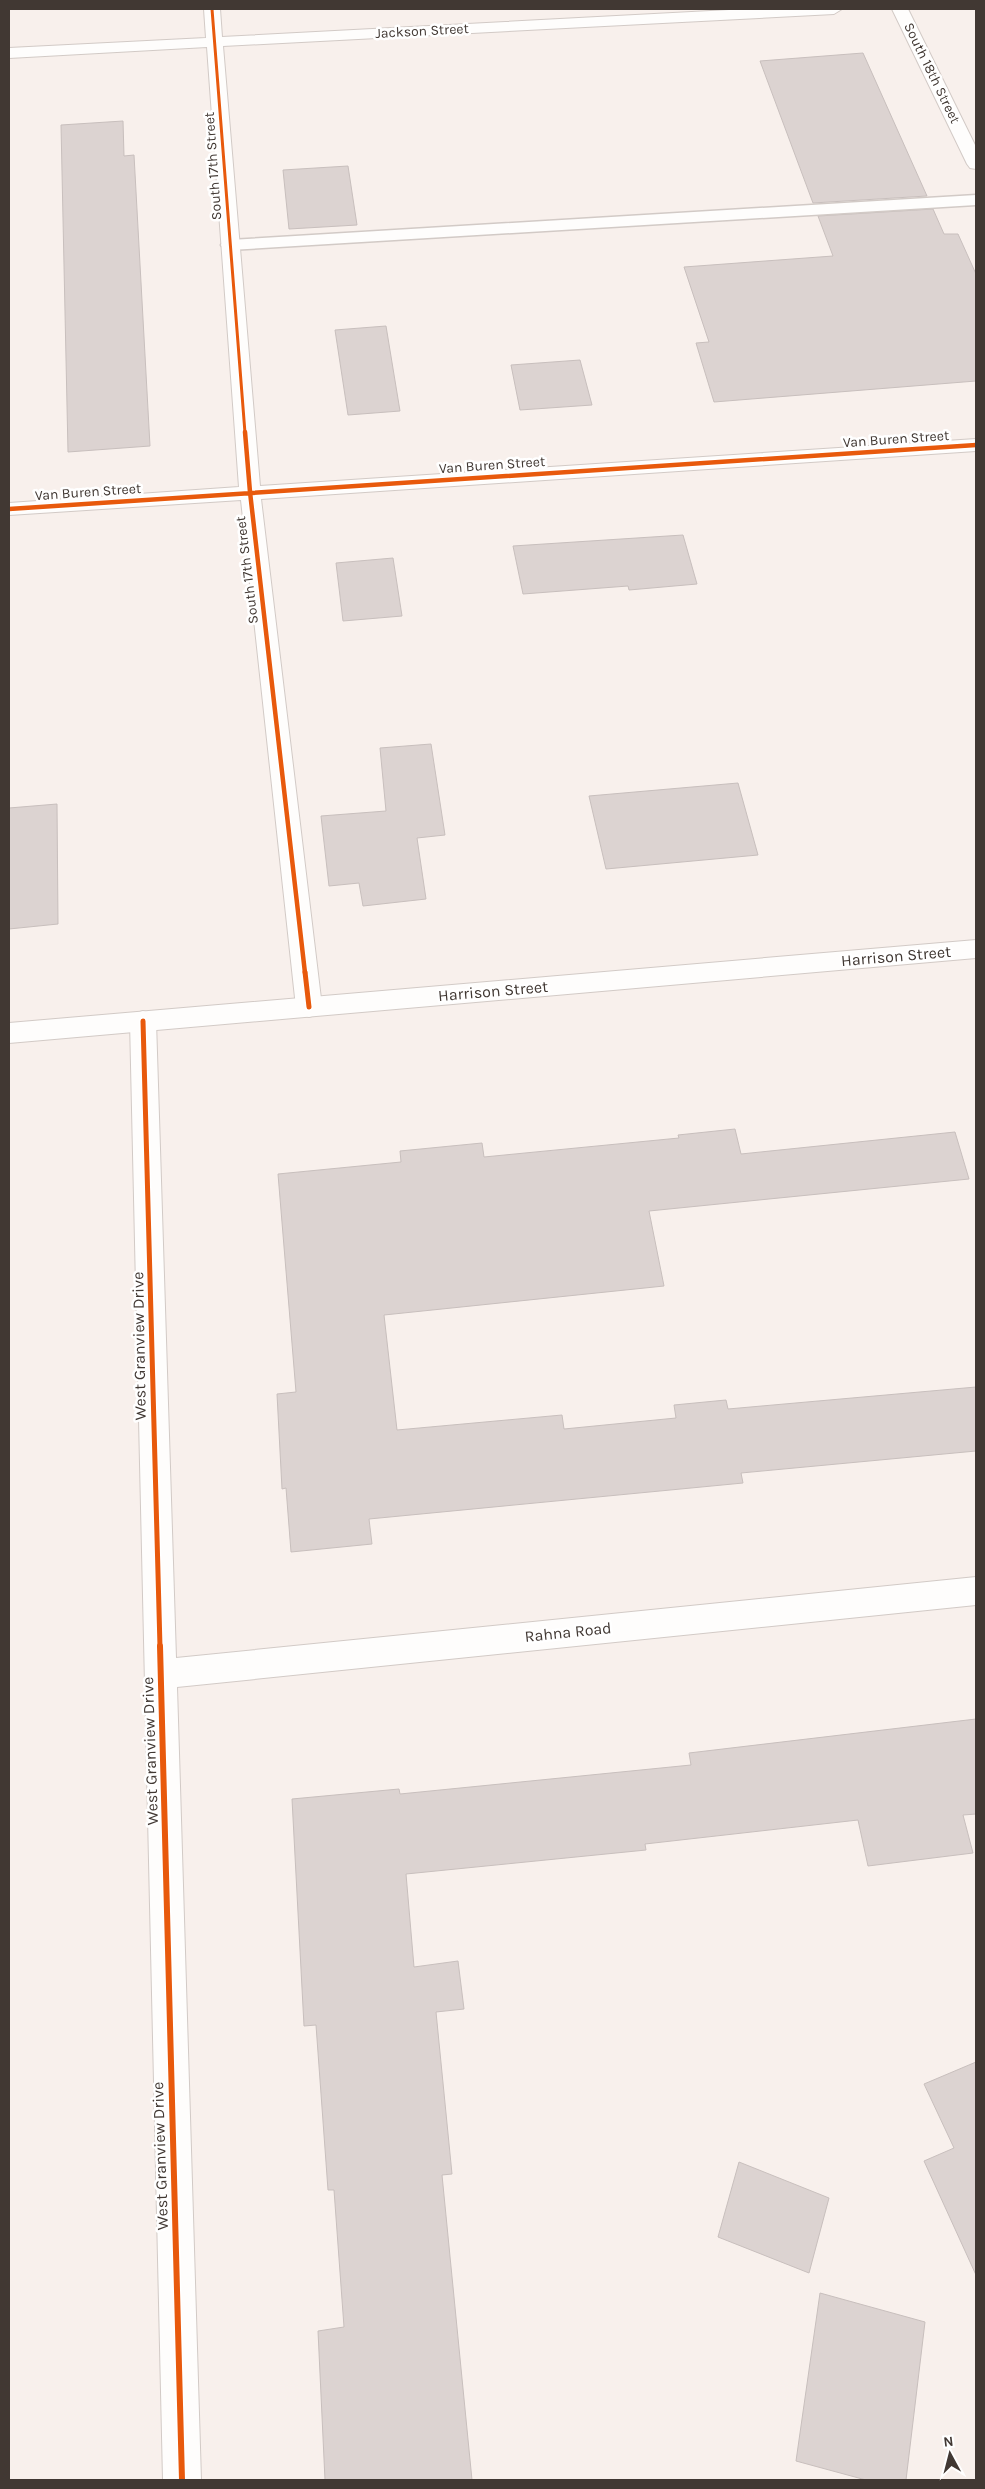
<svg xmlns="http://www.w3.org/2000/svg" width="985" height="2489" viewBox="0 0 985 2489" font-family="Karla,sans-serif">
	<style>
		.building { fill: #dcd3d1; stroke: #c8bfbd }
		.lines { fill: none; stroke-linecap: round; stroke-linejoin: round }
		.service-casing { stroke: #d2cac6; stroke-width: 3 }
		.minor-casing { stroke: #d2cac6; stroke-width: 2 }
		.tertiary-casing { stroke: #d2cac6; stroke-width: 2 }
		.service { fill: #fefdfc; fill-rule: evenodd }
		.minor { fill: #fefdfc; fill-rule: evenodd }
		.tertiary { fill: #fefdfc; fill-rule: evenodd }
		.cycleway-far3-casing { stroke: #fff; stroke-width: 5 }
		.cycleway-far2-casing { stroke: #fff; stroke-width: 7 }
		.cycleway-far1-casing { stroke: #fff; stroke-width: 8 }
		.cycleway-casing { stroke: #fff; stroke-width: 9 }
		.cycleway-far3 { stroke: #e8590c; stroke-width: 3 }
		.cycleway-far2 { stroke: #e8590c; stroke-width: 4.5 }
		.cycleway-far1 { stroke: #e8590c; stroke-width: 5 }
		.cycleway { stroke: #e8590c; stroke-width: 6 }
		.labels { text-anchor: middle; dominant-baseline: central; stroke-width: 5; stroke-linejoin: round; paint-order: stroke }
		.far-street-label { font-size: 14px; fill: #413833; stroke: #fff }
		.street-label { font-size: 16px; fill: #413833; stroke: #fff }
	</style>
	<rect width="100%" height="100%" fill="#f8f0ec"/>
	<path class="building" d="M863 53 927 196 813 203 760 61Z
		M123 121 124 156 134 155 150 446 68 452 61 125Z
		M348 166 357 225 289 229 283 170Z
		M933 209 944 234H958L976 274V381L714 402 696 343 709 342 684 267 833 256 818 216Z
		M386 326 400 411 348 415 335 330Z
		M580 360 592 405 520 410 511 365Z
		M683 535 697 584 629 590 628 586 523 594 513 546Z
		M393 558 402 616 343 621 336 563Z
		M431 744 445 835 417 838 426 899 363 906 359 883 329 886 321 816 386 811 380 748Z
		M738 783 758 855 606 869 589 796Z
		M57 804 58 924 9 929V808Z
		M735 1129 741 1154 955 1132 969 1179 649 1211 664 1286 384 1315 397 1430 562 1415 564 1429 676 1418 674 1405 726 1400 728 1409 976 1387V1451L741 1473 743 1483 369 1519 372 1544 291 1552 286 1488 282 1489 277 1394 296 1392 278 1174 401 1162 400 1151 482 1143 484 1157 679 1138 678 1135Z
		M976 1719V1814L963 1815 973 1853 868 1866 858 1820 645 1844 646 1850 406 1874 414 1967 458 1961 464 2009 436 2012 452 2174 442 2175 472 2480H325L318 2331 344 2327 334 2190H328L316 2025 304 2026 292 1799 399 1789 400 1794 691 1765 689 1753Z
		M976 2062V2275L924 2161 954 2148 924 2084Z
		M739 2162 829 2198 809 2273 718 2237Z
		M820 2293 925 2322 906 2480H866L796 2461Z"/>
	<g class="lines">
		<g class="service-casing">
			<path id="service" d="M976 195V205L230 250 224 249 221 245 224 241 230 240Z"/>
		</g>
		<g class="minor-casing">
			<path id="minor" d="M204 9H220L222 37 748 9H842L834 14 223 46 260 486 976 439V451L261 499 322 1007 318 1014 309 1017 300 1014 296 1007 241 500 9 515V503L239 487 207 47 9 58V48L206 38Z
				M892 9H908L976 147V169L970 168 967 164Z
				M143 1011 152 1014 156 1021 176 1658 976 1577V1605L177 1687 201 2480H163L130 1021 134 1014Z"/>
		</g>
		<g class="tertiary-casing">
			<path id="tertiary" d="M976 940V958L9 1043V1023Z"/>
		</g>
		<use href="#service" class="service"/>
		<use href="#minor" class="minor"/>
		<use href="#tertiary" class="tertiary"/>
		<g class="cycleway-far3-casing">
			<path id="cycleway-far3" d="M212 9 245 433"/>
		</g>
		<g class="cycleway-far2-casing">
			<path id="cycleway-far2" d="M245 432 250 492 305 973
				M9 509 976 445"/>
		</g>
		<g class="cycleway-far1-casing">
			<path id="cycleway-far1" d="M305 972 309 1007
				M143 1021 160 1647"/>
		</g>
		<g class="cycleway-casing">
			<path id="cycleway" d="M160 1646 182 2480"/>
		</g>
		<use href="#cycleway-far3" class="cycleway-far3"/>
		<use href="#cycleway-far2" class="cycleway-far2"/>
		<use href="#cycleway-far1" class="cycleway-far1"/>
		<use href="#cycleway" class="cycleway"/>
	</g>
	<g class="labels">
		<g class="far-street-label">
			<text transform="translate(422 31) rotate(-3)">Jackson Street</text>
			<text transform="translate(932 73) rotate(64)">South 18th Street</text>
			<text transform="translate(213 166) rotate(-94)">South 17th Street</text>
			<text transform="translate(896 439) rotate(-4)">Van Buren Street</text>
			<text transform="translate(492 465) rotate(-4)">Van Buren Street</text>
			<text transform="translate(88 492) rotate(-4)">Van Buren Street</text>
			<text transform="translate(247 570) rotate(-97)">South 17th Street</text>
		</g>
		<g class="street-label">
			<text transform="translate(896 956) rotate(-5)">Harrison Street</text>
			<text transform="translate(493 991) rotate(-5)">Harrison Street</text>
			<text transform="translate(139 1346) rotate(-91)">West Granview Drive</text>
			<text transform="translate(568 1632) rotate(-6)">Rahna Road</text>
			<text transform="translate(150 1751) rotate(-92)">West Granview Drive</text>
			<text transform="translate(160 2156) rotate(-92)">West Granview Drive</text>
		</g>
	</g>
	<rect width="985" height="2489" fill="none" stroke="#413833" stroke-width="20"/>
	<g transform="translate(950 2454) rotate(353)" stroke="#ffffff" stroke-width="4" paint-order="stroke">
	<path d="M0-4L9 19L0 12L-9 19Z" fill="#413833"/>
	<text y="-8" font-size="14" font-weight="bold" text-anchor="middle" fill="#413833">N</text>
	</g>
</svg>
